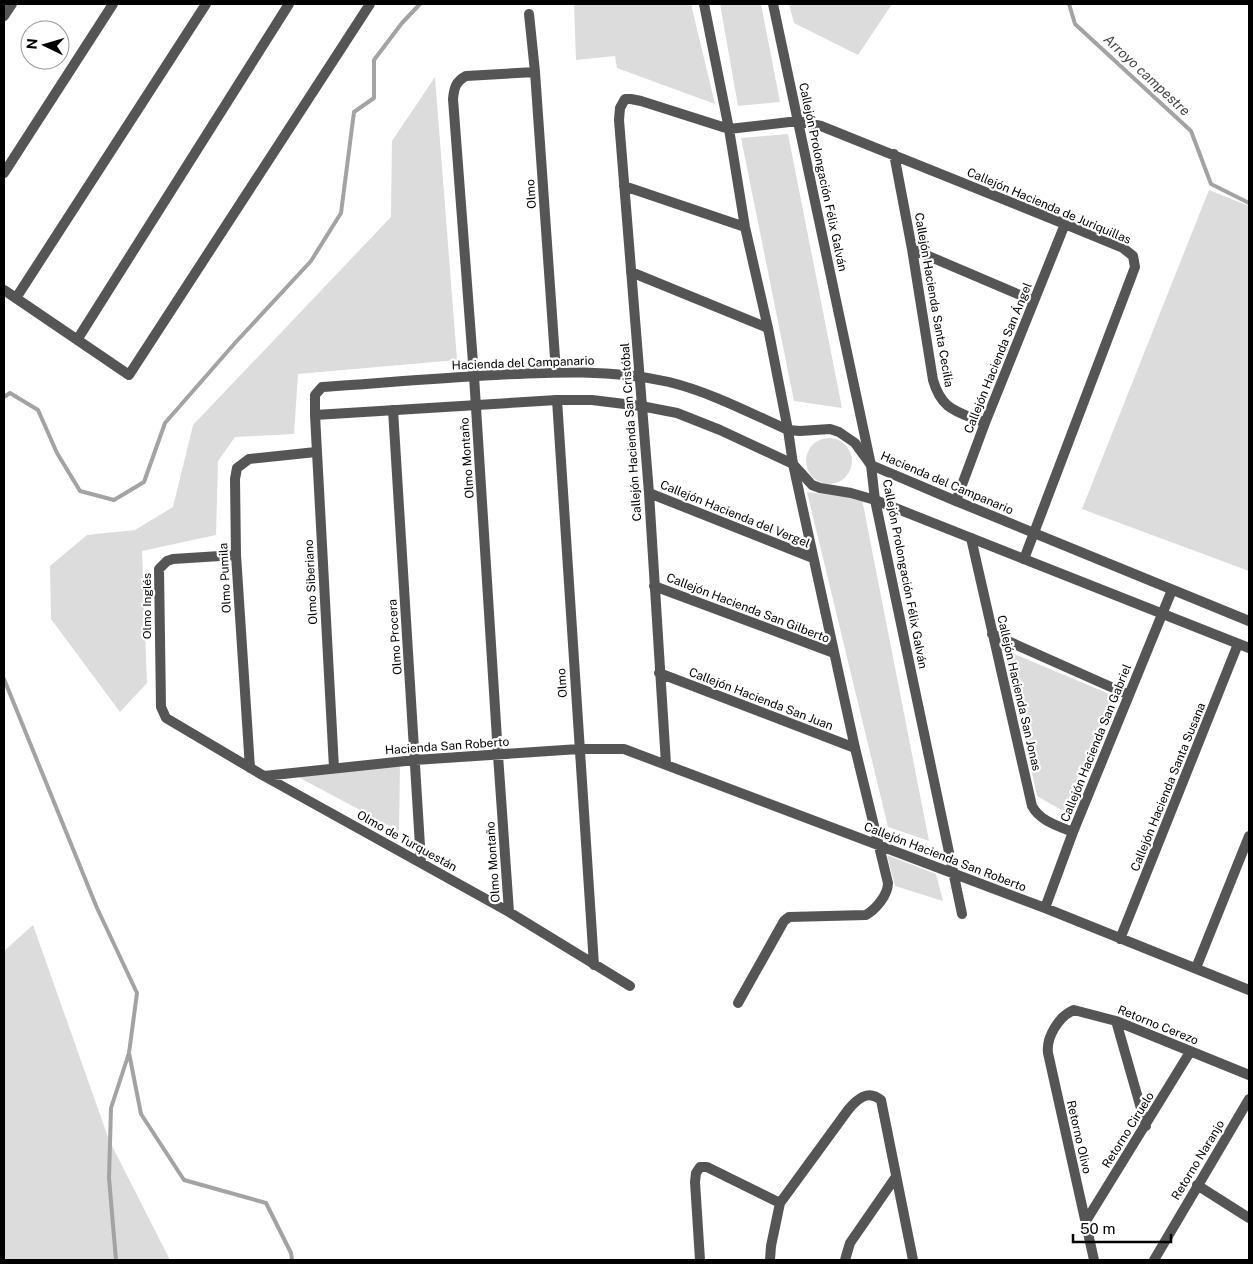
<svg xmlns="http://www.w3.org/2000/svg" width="1253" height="1264" viewBox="0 0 1253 1264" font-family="'Public Sans',sans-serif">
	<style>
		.green { fill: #dcdcdc }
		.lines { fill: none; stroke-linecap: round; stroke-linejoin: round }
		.stream { stroke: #a3a3a3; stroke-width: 4 }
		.minor { stroke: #555; stroke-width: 10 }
		.tertiary { stroke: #555; stroke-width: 10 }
		.labels { text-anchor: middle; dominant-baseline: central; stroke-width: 4.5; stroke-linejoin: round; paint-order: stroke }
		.street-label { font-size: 12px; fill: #000; stroke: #fff }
		.water-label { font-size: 14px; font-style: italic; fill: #444; stroke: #fff }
	</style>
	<rect width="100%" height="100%" fill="#fff"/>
	<path class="green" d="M574 4H691L715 104 617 68 615 56 576 60Z
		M720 4H761L780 102 738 106Z
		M789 4H892L858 55 794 23Z
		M435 77 457 360 298 374 294 434 235 437 218 461 216 535 142 551 147 683 120 712 51 619 50 566 87 535 135 530 173 507 193 425 391 217 392 141Z
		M788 134 842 408 794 401 741 138Z
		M1209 190 1249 206V571L1082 509Z
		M806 461a23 23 0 1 1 46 0a23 23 0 1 1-46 0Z
		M807 492 862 499 929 841 888 827Z
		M1005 650 1114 696 1063 811 1037 796Z
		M400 767 399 831 287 771Z
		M887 855 936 874 943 901 895 886Z
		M33 925 109 1140 170 1260H4V951Z"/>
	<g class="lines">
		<path class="stream" d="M1069 4 1075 24 1191 131 1211 184 1249 203
			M4 397 10 393 38 410 57 453 80 491 114 500 144 482 165 423 235 343 311 261 341 213 354 112 374 98V60L402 23 420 4
			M4 679 97 908 137 993 129 1053 141 1114 184 1180 266 1203 291 1253 292 1260
			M116 1260 109 1178 111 1108 129 1053"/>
		<path class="minor" d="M704 4 729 129 745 227 768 328 788 430 793 464 855 748 888 883C888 895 876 909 866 915L789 917 784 921 738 1003
			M773 4 871 465 875 500 962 914
			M529 14 535 72 556 372
			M4 16 12 4
			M894 154 912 249 933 380C942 411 957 411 985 423
			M4 173 113 4
			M624 186 745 227
			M912 249 1034 301
			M631 272 768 328
			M4 290 129 375 370 4
			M16 298 206 4
			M77 340 289 4
			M557 400 594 965
			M393 410 421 862
			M315 415 334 768
			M649 493 813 558
			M956 501 985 423 1065 224
			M971 538 1032 806C1040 821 1058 826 1073 832
			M236 555 173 559 167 561 159 569 161 707 166 718 264 776 509 912 630 986
			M654 586 834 653
			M992 634 1129 695
			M659 673 855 748
			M666 764 649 493 619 120 620 108 625 99H631L641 101 729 129 798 121 821 126 1065 224 1123 248 1133 256 1135 267 1132 275 1024 559
			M250 768 236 555 235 479 237 468 249 459 316 452
			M264 776 415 760 579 749H624L1045 908 1249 990
			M1045 908 1073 832 1172 590
			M509 912 498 755 474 376 453 99C454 88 456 81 466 76L535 72
			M1120 939 1238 644
			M1196 968 1249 836
			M1116 1021 1146 1126
			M1197 1185 1249 1218
			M1086 1221 1190 1052
			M700 1260 695 1182 696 1173 700 1167H707L780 1203
			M770 1260 771 1246 780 1203 848 1110C857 1099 868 1089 881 1100L913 1260
			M845 1260 850 1243 895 1178
			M1094 1260 1048 1053C1046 1037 1059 1016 1074 1010L1116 1021 1249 1075
			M1154 1260 1249 1099"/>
		<path class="tertiary" d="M1249 621 956 501 871 465 855 443 839 432 830 429 800 431 788 430C750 413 710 392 669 382 611 369 554 372 495 375 438 378 380 383 322 387L315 395V415L557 400H592L641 406 677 413 720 430 793 464 812 485 820 488 851 493 875 500 1249 648"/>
	</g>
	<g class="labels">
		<g class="street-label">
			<text transform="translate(823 177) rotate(78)">Callejón Prolongación Félix Galván</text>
			<text transform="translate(531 194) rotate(-94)">Olmo</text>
			<text transform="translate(1049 206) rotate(23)">Callejón Hacienda de Juriquillas</text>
			<text transform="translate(934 300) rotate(80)">Callejón Hacienda Santa Cecilia</text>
			<text transform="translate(998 358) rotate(-68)">Callejón Hacienda San Ángel</text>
			<text transform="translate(523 363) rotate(-2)">Hacienda del Campanario</text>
			<text transform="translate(631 432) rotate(-94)">Callejón Hacienda San Cristóbal</text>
			<text transform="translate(467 458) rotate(-94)">Olmo Montaño</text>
			<text transform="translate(947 483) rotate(23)">Hacienda del Campanario</text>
			<text transform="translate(735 514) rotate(22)">Callejón Hacienda del Vergel</text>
			<text transform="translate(905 574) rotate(79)">Callejón Prolongación Félix Galván</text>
			<text transform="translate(225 578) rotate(-93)">Olmo Pumila</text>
			<text transform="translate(311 582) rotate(-93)">Olmo Siberiano</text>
			<text transform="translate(147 606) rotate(-90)">Olmo Inglés</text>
			<text transform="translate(748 608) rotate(21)">Callejón Hacienda San Gilberto</text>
			<text transform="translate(395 637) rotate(-94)">Olmo Procera</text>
			<text transform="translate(562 683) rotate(-94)">Olmo</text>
			<text transform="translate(1019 693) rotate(77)">Callejón Hacienda San Jonas</text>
			<text transform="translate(761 699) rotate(21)">Callejón Hacienda San Juan</text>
			<text transform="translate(1096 743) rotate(-68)">Callejón Hacienda San Gabriel</text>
			<text transform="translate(447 746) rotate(-4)">Hacienda San Roberto</text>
			<text transform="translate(1168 787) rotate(-68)">Callejón Hacienda Santa Susana</text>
			<text transform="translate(407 841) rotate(29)">Olmo de Turquestán</text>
			<text transform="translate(945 857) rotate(21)">Callejón Hacienda San Roberto</text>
			<text transform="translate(493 862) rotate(-94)">Olmo Montaño</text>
			<text transform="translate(1158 1025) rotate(22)">Retorno Cerezo</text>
			<text transform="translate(1128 1130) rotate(-58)">Retorno Ciruelo</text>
			<text transform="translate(1079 1137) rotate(77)">Retorno Olivo</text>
			<text transform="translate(1198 1160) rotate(-59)">Retorno Naranjo</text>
		</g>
		<g class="water-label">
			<text transform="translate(1147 75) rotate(43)">Arroyo campestre</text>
		</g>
	</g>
	<rect width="1253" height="1264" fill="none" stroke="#000000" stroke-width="10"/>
	<g transform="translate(45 45) rotate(275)"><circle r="24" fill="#ffffff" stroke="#999999"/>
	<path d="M0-4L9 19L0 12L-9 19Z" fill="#000000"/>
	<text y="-8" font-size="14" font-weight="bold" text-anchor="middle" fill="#000000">N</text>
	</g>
	<path d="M1073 1234v8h98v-8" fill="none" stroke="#000000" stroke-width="2.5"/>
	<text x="1080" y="1234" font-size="15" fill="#000000" stroke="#ffffff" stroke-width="4" paint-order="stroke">50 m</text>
</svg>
